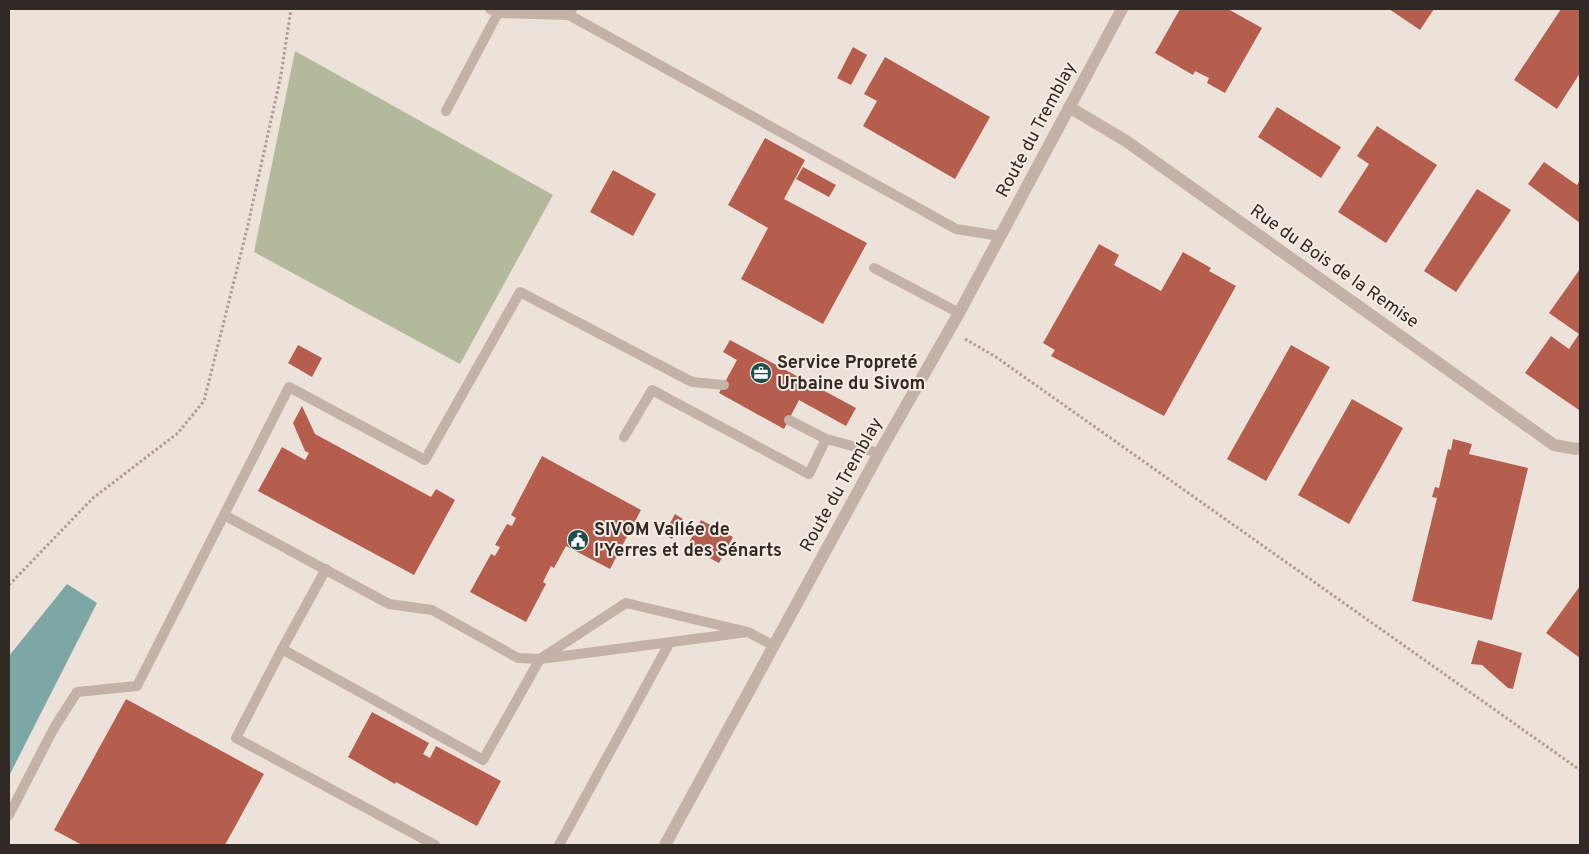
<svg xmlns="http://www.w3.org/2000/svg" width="1589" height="854" viewBox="0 0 1589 854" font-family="Overpass,sans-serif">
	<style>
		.green { fill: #b3ba9b }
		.water { fill: #7ca7a4 }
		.building { fill: #b65e4e }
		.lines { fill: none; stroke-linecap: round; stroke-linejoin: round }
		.path { stroke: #af9b91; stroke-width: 3; stroke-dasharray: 2.5 2.5; stroke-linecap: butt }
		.service { stroke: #c4b1a7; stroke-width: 10 }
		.minor { stroke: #c4b1a7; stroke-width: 12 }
		.labels { text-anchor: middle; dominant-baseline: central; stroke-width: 4; stroke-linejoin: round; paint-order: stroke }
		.street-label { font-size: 18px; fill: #312926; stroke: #f6ece4 }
		.poi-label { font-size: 18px; font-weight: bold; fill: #312926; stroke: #f6ece4; text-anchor: start }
	</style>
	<rect width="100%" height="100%" fill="#ede2d9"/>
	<path class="green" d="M295 51 553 195 460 364 254 252Z"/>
	<path class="water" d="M67 584 97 603 9 776V656Z"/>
	<path class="building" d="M1180 9H1228L1262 28 1225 93 1207 83 1209 78 1195 71 1193 75 1155 53Z
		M1389 9H1434L1420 30Z
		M1561 9H1580V73L1557 109 1514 80Z
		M853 47 867 55 851 85 837 78Z
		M885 57 990 117 955 179 863 126 877 101 864 94Z
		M1277 107 1341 147 1321 178 1258 137Z
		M1377 126 1437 165 1386 243 1338 212 1369 164 1357 156Z
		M765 138 805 160 784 199 867 243 823 324 741 279 768 228 728 205Z
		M1544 162 1577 185 1580 180V223L1528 184Z
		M803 167 836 185 829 197 796 179Z
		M613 170 656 194 633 236 590 212Z
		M1477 189 1511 210 1456 292 1424 271Z
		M1099 244 1119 255 1114 265 1161 291 1183 252 1211 268 1209 271 1236 286 1164 416 1051 356 1055 350 1043 343Z
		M1580 269V408L1579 410 1525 373 1551 336 1569 349 1579 334 1549 313Z
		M730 340 856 408 846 426 799 400 784 429 719 393 737 360 723 352Z
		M298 345 322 358 312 377 288 363Z
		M1291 345 1330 367 1266 481 1227 459Z
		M1352 399 1403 428 1349 524 1298 495Z
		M302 406 315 434 431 497 436 489 455 500 414 575 258 491 282 447 305 460 309 453 305 451 293 423Z
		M1453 439 1472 444 1469 454 1528 468 1492 620 1412 601 1437 498 1432 497 1435 487 1439 488 1448 449 1451 450Z
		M542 456 641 510 610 569 566 546 554 568 551 566 543 582 546 584 526 622 470 592 491 554 495 556 500 547 495 545 507 524 512 526 516 518 511 515Z
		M675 514 683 519 672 539 664 534Z
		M701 520 733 537 719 563 687 546Z
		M1580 586V658L1546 633Z
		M1478 640 1522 653 1513 689 1508 688 1482 665 1471 664Z
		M126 699 264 774 225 845H82L54 830Z
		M372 712 429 743 423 754 430 758 436 746 501 781 477 826 396 782 395 784 348 757Z"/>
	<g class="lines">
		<path class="path" d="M965 339 996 357 1580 770
			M9 585 93 498 178 433 204 401 247 229 281 75 291 9"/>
		<path class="service" d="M490 9 498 13 569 15
			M572 9 569 15 956 229 1000 236
			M446 111 498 13
			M874 268 959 313
			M789 420 826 439 879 453
			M624 437 652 390 809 474 826 439
			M224 515 389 604 432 610 518 658 540 659 483 760 282 649 326 569
			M748 632 626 603 540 659 748 632 774 646
			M282 649 236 738 435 845
			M9 815 54 728 77 692 137 686 289 387 425 460 520 292 692 382 724 385
			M559 845 670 642"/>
		<path class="minor" d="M1069 107 1126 141 1554 445 1576 449 1580 448
			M665 845 879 453 959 313 1122 9"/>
	</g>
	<defs>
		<g id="office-disc" transform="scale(1.125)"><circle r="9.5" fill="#214d4c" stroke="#f6ece4"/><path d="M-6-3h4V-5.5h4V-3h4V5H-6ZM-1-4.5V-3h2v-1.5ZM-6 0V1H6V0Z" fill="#fff"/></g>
		<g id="civic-disc" transform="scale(1.125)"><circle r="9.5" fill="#214d4c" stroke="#f6ece4"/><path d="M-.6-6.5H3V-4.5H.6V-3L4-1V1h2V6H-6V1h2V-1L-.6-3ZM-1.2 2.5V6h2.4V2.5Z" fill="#fff"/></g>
	</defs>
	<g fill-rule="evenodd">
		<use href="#office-disc" x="761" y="373"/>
		<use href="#civic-disc" x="578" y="540"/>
	</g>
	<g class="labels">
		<g class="street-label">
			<text transform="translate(1037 130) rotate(-62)">Route du Tremblay</text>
			<text transform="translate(1334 267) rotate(35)">Rue du Bois de la Remise</text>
			<text transform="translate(842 485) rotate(-61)">Route du Tremblay</text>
		</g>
		<g class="poi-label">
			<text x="777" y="363">Service Propreté<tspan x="777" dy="21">Urbaine du Sivom</tspan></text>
			<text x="594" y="530">SIVOM Vallée de<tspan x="594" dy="21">l'Yerres et des Sénarts</tspan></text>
		</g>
	</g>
	<rect width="1589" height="854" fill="none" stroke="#312926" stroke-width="20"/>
</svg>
